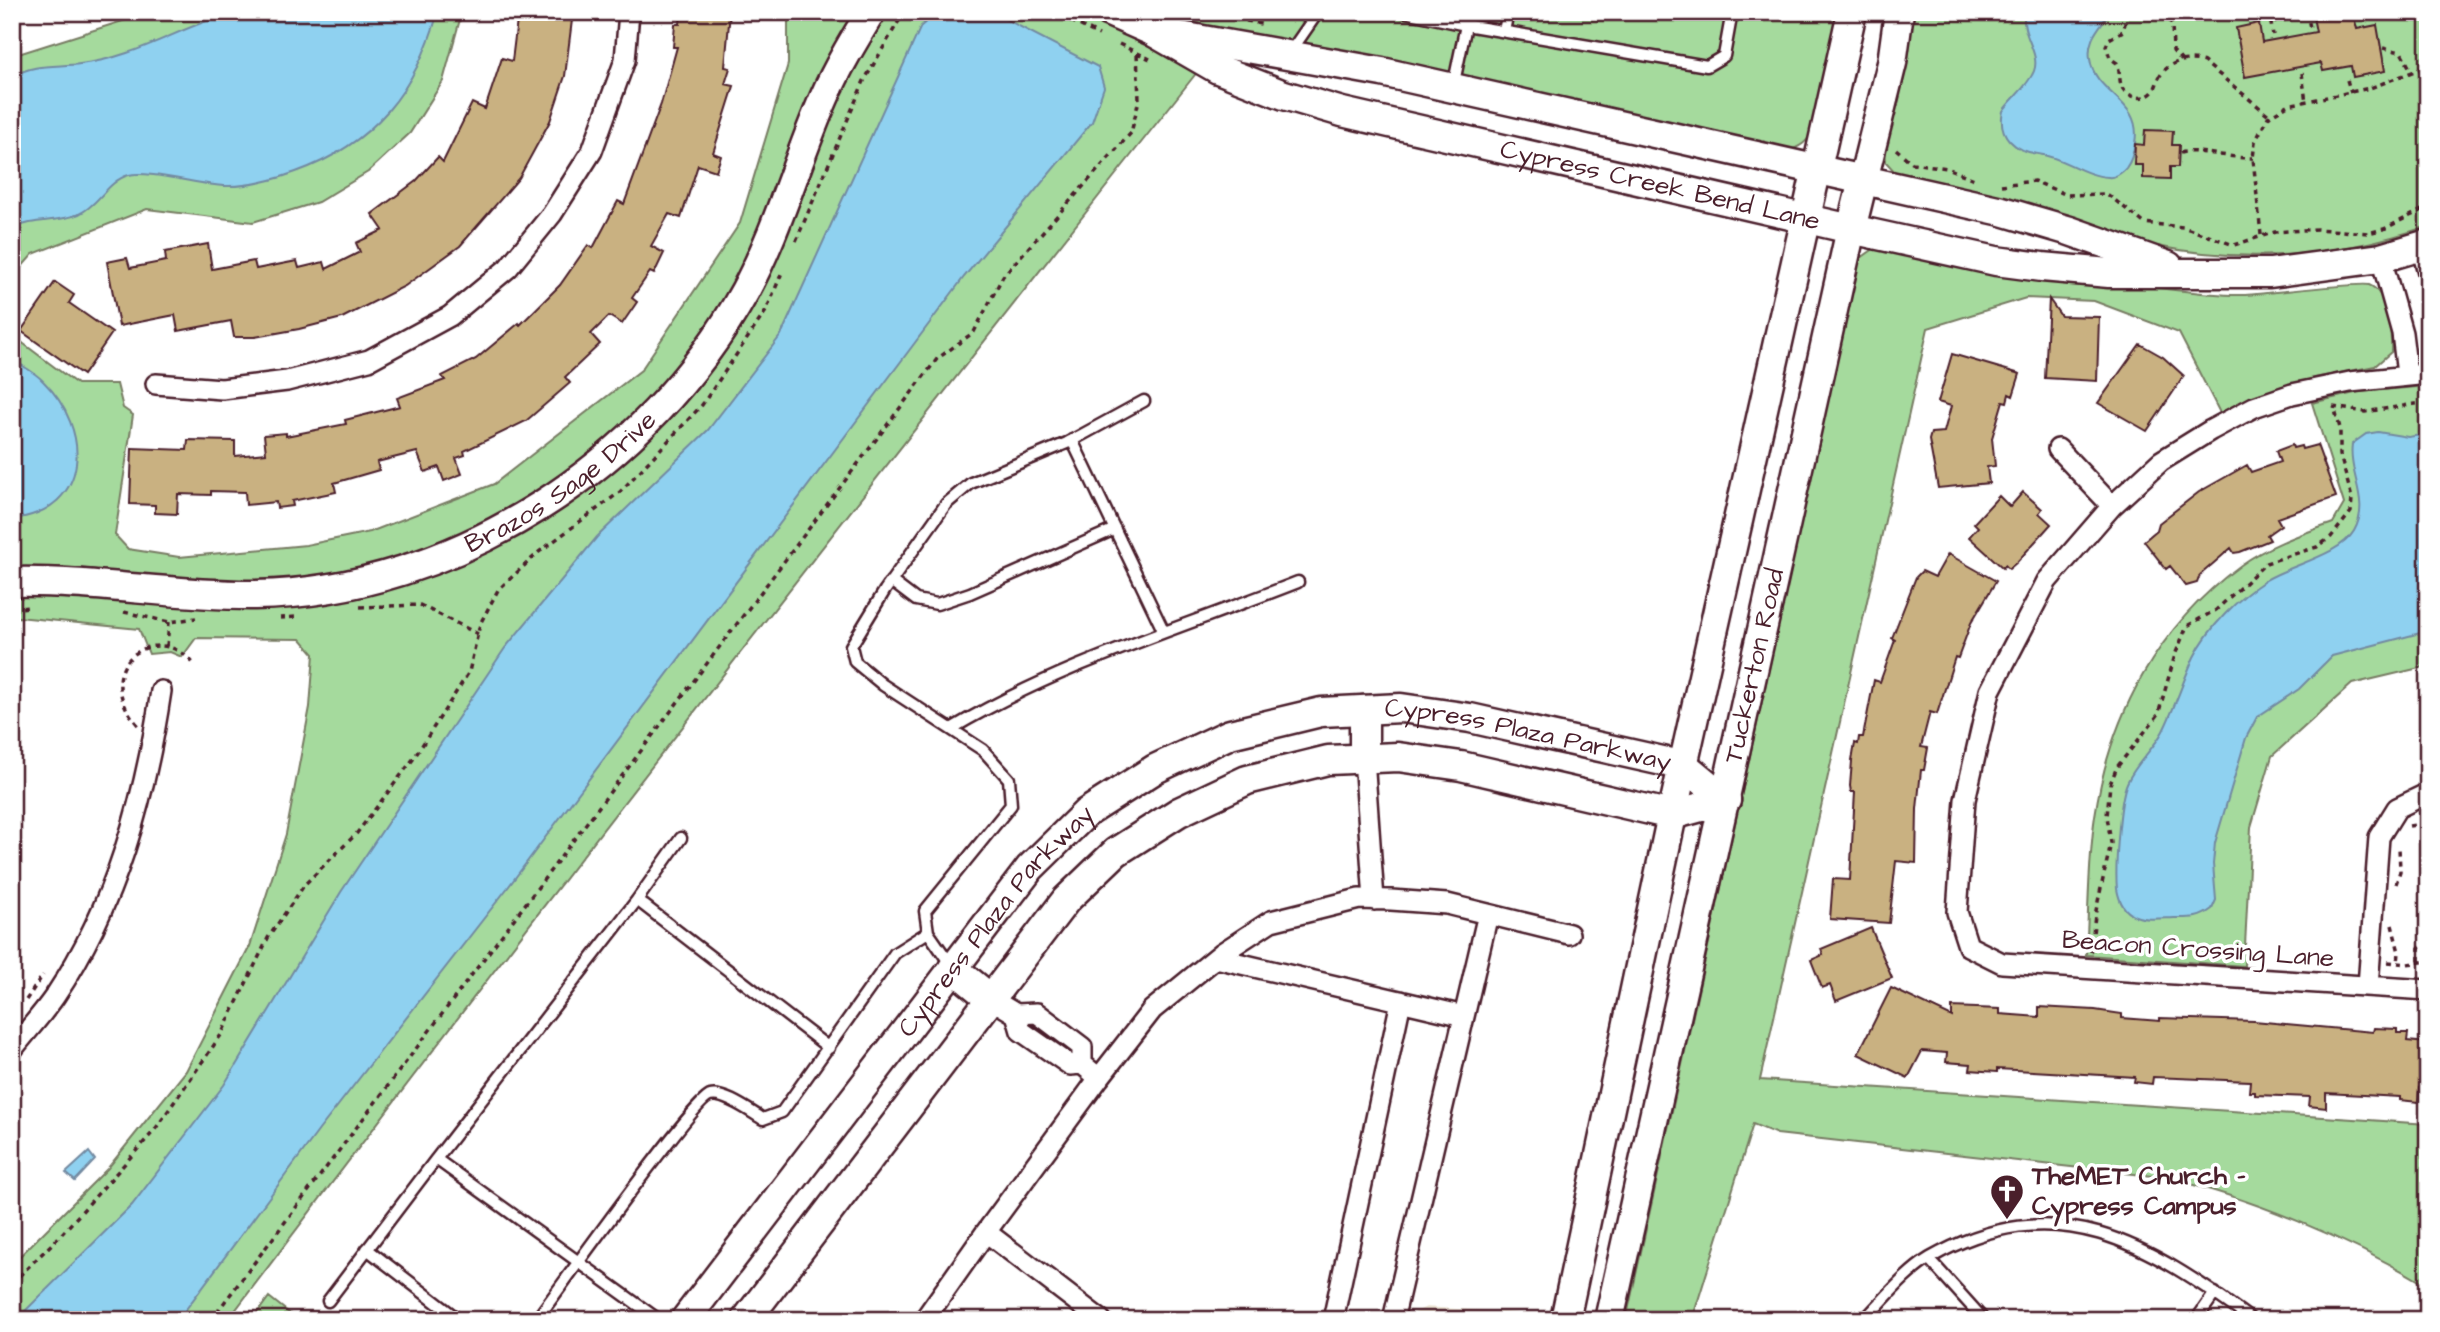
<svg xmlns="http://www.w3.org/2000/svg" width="2440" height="1332" viewBox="0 0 2440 1332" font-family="'Architects Daughter',sans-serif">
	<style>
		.built { fill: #efe8d9 }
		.green { fill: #a5da9d; stroke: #787c64; stroke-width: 2 }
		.water { fill: #8fd1f0; stroke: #738aa1; stroke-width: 2 }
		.building { fill: #c9b181; stroke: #4a1f2b; stroke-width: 2 }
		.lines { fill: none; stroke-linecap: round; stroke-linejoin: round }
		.lane-casing { stroke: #4a1f2b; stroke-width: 15 }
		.street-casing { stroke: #4a1f2b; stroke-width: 24 }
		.secondary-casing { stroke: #4a1f2b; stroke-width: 33 }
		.path { stroke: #4a1f2b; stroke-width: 3.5; stroke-dasharray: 5 5; stroke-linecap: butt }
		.lane { stroke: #fff; stroke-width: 10 }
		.street { stroke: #fff; stroke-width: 19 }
		.secondary { stroke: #fff; stroke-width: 28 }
		.labels { text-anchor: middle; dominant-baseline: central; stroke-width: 7; stroke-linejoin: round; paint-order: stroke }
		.street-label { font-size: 26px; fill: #4a1f2b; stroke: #fff }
		.poi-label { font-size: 26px; font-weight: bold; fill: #4a1f2b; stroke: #fff; text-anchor: start }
	</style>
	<rect width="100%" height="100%" fill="#fff"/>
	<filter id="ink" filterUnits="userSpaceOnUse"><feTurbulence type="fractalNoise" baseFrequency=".0143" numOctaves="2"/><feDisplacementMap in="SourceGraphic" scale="14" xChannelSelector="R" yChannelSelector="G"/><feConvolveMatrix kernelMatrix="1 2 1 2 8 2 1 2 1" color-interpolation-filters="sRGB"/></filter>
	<g filter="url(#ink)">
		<path class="built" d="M1426 1307 1517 1313 1516 1320H1412L1414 1313Z"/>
		<path class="green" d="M151 12H462L443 81 410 133 368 172 318 202 253 222 147 209 33 254 12 278V56Z
			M788 12H857C833 68 808 123 784 179 761 231 738 283 707 331 609 476 436 574 262 583 179 588 95 560 12 569V335L77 384H117L123 408 133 415 115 535 128 549 179 557 306 545 370 532 494 484 641 370 740 223 788 64Z
			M887 12H1078L1198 71C870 484 546 899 228 1320H12V1264L108 1168 186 1071 250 946 286 834 310 707 314 654 301 639 196 638 182 657 170 652 149 654 139 629 18 617 12 621V593C100 595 189 615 277 607 345 601 448 573 509 541 611 487 703 398 757 296 791 231 811 161 840 94 853 65 870 39 887 12Z
			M1159 12H1839L1814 128C1808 143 1800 147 1785 152L1226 31Z
			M1912 12H2428V226C2338 257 2244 264 2151 245 2113 237 2077 218 2040 207 1992 194 1942 189 1895 172L1886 162 1885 144Z
			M1875 248C1966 262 2057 277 2148 287 2180 290 2211 296 2243 295 2263 294 2360 282 2369 285 2389 293 2392 334 2391 352L2375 366 2315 378 2268 393 2220 413 2179 333 2094 301 2026 298 1928 328 1760 1080 2428 1124V1286C2352 1240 2248 1196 2161 1177L1777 1134 1753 1124 1692 1320H1626L1857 268 1861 258Z
			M2428 386V666L2352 684 2272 756 2251 827 2244 966 2086 955C2089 909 2088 861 2095 816 2110 715 2158 626 2241 565 2268 545 2302 534 2333 523L2344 504 2312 403 2359 392Z
			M269 1297 298 1320H252Z"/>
		<path class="water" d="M234 12H438C416 90 374 144 296 172 274 180 248 187 224 186 201 185 146 170 129 175 107 181 99 205 79 214 57 223 34 218 12 229V77C33 63 57 67 80 64 136 58 181 26 234 12Z
			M938 12H992L1098 67 1104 87 1092 122 964 277 509 886 319 1130 178 1320H16L132 1205 224 1085 341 892 505 648 597 537 708 430 781 335 921 26Z
			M2025 12H2110C2099 29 2087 38 2090 59 2095 96 2143 99 2135 143 2133 153 2132 160 2126 168 2122 173 2115 178 2108 177 2084 176 2063 157 2038 154 2015 151 1997 136 2003 111 2012 98 2028 86 2034 71 2041 53 2019 33 2025 12Z
			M12 359C22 366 35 372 43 381 92 429 92 510 12 519Z
			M2378 432 2408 437 2428 434V631L2332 656 2299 689 2257 717 2246 738 2215 843 2213 864 2216 900 2212 909C2199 919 2190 918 2174 918 2148 919 2123 924 2117 889 2115 869 2119 801 2127 783 2135 764 2153 750 2163 731 2175 707 2183 681 2194 657 2209 627 2238 598 2266 580 2290 565 2340 555 2354 531 2371 501 2348 475 2352 444L2366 434Z
			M89 1152 95 1160 75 1181 66 1173Z"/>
		<path class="building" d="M518 12H573L565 76 550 121 519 178 460 246 405 286 342 318 299 329 255 337H234L231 321 178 331 175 315 119 326 107 262 127 258 130 268 166 261 165 252 208 244 212 269 254 261 256 269 297 261 299 268 324 262 326 269 360 252 356 243 383 230 372 214 416 181 438 157 443 162 472 103 485 109 502 58 512 61Z
			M681 12H730L725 67 730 68 725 84 734 86 713 153 721 156 716 171 698 165 681 218 669 214 651 246 664 253 654 274 650 272 632 298 637 302 622 324 609 316 591 334 600 344 565 377 570 383 526 421 464 451 465 455 456 458 462 474 444 481 439 467 425 472 417 452 377 462 379 470 334 483 336 492 292 501 293 506 277 508 276 502 246 505 245 492 211 491V495L178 494 177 514 155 513V505L130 504 132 448 187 450 188 440 235 441V456L266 453 264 435 286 433V436L346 424 345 420 400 406 397 398 445 380 442 376 476 359 519 323 520 325 560 285 588 245 593 248 618 201 624 204 661 104 677 47H673L675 24H680Z
			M2312 12H2353L2357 29 2377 25 2385 71 2353 77 2351 66 2323 71 2321 63 2245 77 2236 28 2259 23 2262 42 2316 32Z
			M2145 130 2173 131 2172 145H2179L2178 167H2170V179L2143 178V165H2134L2135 144 2144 145Z
			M55 282 74 295 69 303 112 333 83 375 21 331Z
			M2049 299 2061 316 2099 317 2097 381 2045 378Z
			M2140 344 2163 357 2184 376 2147 431 2098 403Z
			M1952 354 2020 374 2013 396 2009 394 2007 402 2003 401 1992 438 1995 466 1987 467 1989 483 1938 488 1929 440 1931 433 1944 432 1951 406 1938 402Z
			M2292 445 2293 448 2301 446 2302 449 2317 445 2336 497 2277 518 2281 525 2267 535 2270 540 2240 552 2234 553 2231 548 2200 575 2197 583 2186 586 2170 566 2166 569 2144 541 2157 530 2159 523 2199 492 2247 465 2251 472 2280 462 2276 451Z
			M2023 492 2042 509 2039 513 2051 524 2017 562 2009 569 2005 565 2003 568 1969 537 1978 527 1974 523 1999 496 2010 507Z
			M1948 554 1996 581 1971 623 1958 658 1955 657 1937 714 1930 712 1921 747 1928 748 1924 770H1921L1917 809 1916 863 1896 861 1889 923 1830 919 1833 879 1850 880 1855 792H1851L1850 786 1852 761 1855 743 1858 744 1859 737H1863L1874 680 1880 682 1895 640 1892 638 1916 577 1922 571 1935 577Z
			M1871 928 1892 978 1836 1001 1830 985 1822 988 1811 960 1823 955 1821 949Z
			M1891 988 1952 1017V1007L2000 1009V1014L2039 1017V1007L2095 1010 2122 1014V1018L2160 1021V1018L2254 1021 2373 1032 2374 1028 2397 1029V1033H2408L2407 1041 2428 1043 2426 1089 2419 1088 2418 1102 2400 1100V1097L2326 1093V1108L2309 1106 2310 1097 2255 1095V1092H2249L2250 1081 2153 1077 2152 1084 2134 1082 2135 1077 1997 1069V1072L1970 1070 1971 1064 1946 1062 1947 1053 1922 1051 1908 1078 1858 1054Z"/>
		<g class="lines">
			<g class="lane-casing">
				<path id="lane" d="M1405 12 1466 25 1453 87
					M1468 12 1466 25 1707 66 1724 56 1732 12
					M1504 31 1508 12
					M1291 51 1318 12
					M1072 440 1163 630
					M891 581 916 600 937 604 970 593 1115 529
					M951 729C1060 664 1181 628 1298 582
					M637 900 681 838
					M951 965 928 932 925 911 1011 805 1009 779 983 750 883 685 855 662 851 646 885 590 946 504 971 483 1067 443 1144 401
					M367 1249 459 1320
					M1929 1259 1984 1320
					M328 1301 436 1159
					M536 1320C558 1291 694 1100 710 1096 724 1092 751 1112 763 1119L782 1112 895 953 928 932
					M659 1320 436 1159 637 900 829 1048
					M1864 1320C1884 1300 1905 1273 1930 1258 2056 1186 2148 1244 2252 1320
					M2196 1320 2215 1293"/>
			</g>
			<g class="street-casing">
				<path id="street" d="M2421 247 2428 272
					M2381 258 2402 333 2407 374
					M2428 374 2350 382 2292 394 2254 407 2211 430 2161 461 2112 506 2047 581 1990 691 1965 800 1957 912 1968 946 2002 963 2428 990
					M156 384 222 389 287 381 369 360 450 316 508 268 552 214 592 151 625 60 629 12
					M2058 449 2112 506
					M1364 758 1374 900
					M1216 958 1464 1016
					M2368 986 2379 837 2397 808 2428 793
					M991 999 1016 1014 1037 1013 1082 1047V1064
					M1016 1014 1021 1031 1070 1065 1082 1064 1099 1078 986 1232 1101 1320
					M12 1050C26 1032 42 1015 55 996 116 905 145 798 161 691
					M1099 1078 1152 1010 1222 953 1271 921 1359 899 1391 900 1447 904 1569 934
					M924 1320 986 1232
					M1333 1320 1401 1001
					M1393 1320 1488 914"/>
			</g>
			<g class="secondary-casing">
				<g id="secondary">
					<path id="s1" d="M1109 12 1152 31 1218 69 1284 95 1342 112 1851 229 1996 261 2042 267 2109 273H2270L2381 258 2428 244"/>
					<path d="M1169 34 1382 72 2002 211 2070 231 2168 266"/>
					<path id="s2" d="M12 582C93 580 174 596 255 595 454 592 650 464 745 291 778 230 796 162 824 98 837 68 854 40 871 12"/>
					<path d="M1364 710V758"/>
					<path d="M953 968 991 999"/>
					<path id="s3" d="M685 1320 1030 868 1086 813 1155 769 1230 734 1321 712 1401 708 1470 718 1685 766 1726 800"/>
					<path d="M746 1320 1066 900 1116 852 1179 812 1247 780 1328 760 1398 757 1461 766 1672 815 1726 800"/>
					<path d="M1565 1320 1672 815 1852 12"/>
					<path id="s4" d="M1609 1320 1851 229 1892 63 1899 12"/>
				</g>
			</g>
			<path class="path" d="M1053 12 1099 35
				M1207 12 1265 25
				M2128 12 2123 31 2109 39 2106 46 2110 58 2117 63C2120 70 2119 78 2121 85 2124 95 2139 101 2149 95 2156 91 2156 83 2160 76 2169 61 2188 57 2204 62L2270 116
				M2163 12 2172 24 2173 51 2182 61
				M2210 12 2226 16 2247 12
				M2269 12 2273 35
				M2307 12 2310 28
				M2426 12 2428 15
				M2271 22 2308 16
				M1119 44 1150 59
				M2383 48 2401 52 2412 72
				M2302 73 2306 102
				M2347 80 2351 93
				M1896 149 1912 163 1947 168 1974 179
				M2180 153C2193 148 2233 159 2253 158
				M2001 185 2034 181 2067 195 2107 194 2144 223 2183 227 2234 245 2275 232 2317 229 2368 233 2384 229 2428 207
				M2261 235 2253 158 2255 142 2268 117 2288 105 2370 88 2428 66
				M796 241 864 81 904 12
				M2333 407 2365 412 2428 402
				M360 607 420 605 478 634
				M12 609 28 607
				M124 612 169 622 196 618
				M280 618 297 617
				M167 646 169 622
				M138 725C87 667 156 619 193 663
				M2409 826 2428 823
				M2396 884 2400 871 2399 847
				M2392 925 2399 952 2398 963
				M2091 952 2095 915 2111 843 2107 816 2110 784 2117 767 2158 715 2175 655 2187 626 2216 610 2266 563 2317 547 2331 537 2351 512 2352 498 2340 455V428L2334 407
				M2419 961V948L2428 941
				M2388 962 2407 964 2428 961
				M26 1000 43 975
				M12 1283 59 1237 154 1131 221 1035 268 938 305 884 357 833 414 758 469 672 480 624 498 590 539 552 620 492 702 405 766 311 783 270
				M211 1320 937 359 974 332 1003 276 1131 133 1139 100 1137 53"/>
			<use href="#lane" class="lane"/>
			<use href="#street" class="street"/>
			<use href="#secondary" class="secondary"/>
		</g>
	</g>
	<defs>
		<g id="church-pin" transform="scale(1.75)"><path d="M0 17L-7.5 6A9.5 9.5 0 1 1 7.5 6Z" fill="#4a1f2b" stroke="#fff"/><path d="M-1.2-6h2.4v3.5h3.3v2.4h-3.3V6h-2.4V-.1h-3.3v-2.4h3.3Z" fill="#fff"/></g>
	</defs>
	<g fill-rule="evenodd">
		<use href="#church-pin" x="2007" y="1191"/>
	</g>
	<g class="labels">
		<g class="street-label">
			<text stroke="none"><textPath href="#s1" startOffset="581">Cypress Creek Bend Lane</textPath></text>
			<text stroke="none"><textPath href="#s2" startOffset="576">Brazos Sage Drive</textPath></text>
			<text stroke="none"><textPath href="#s4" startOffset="670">Tuckerton Road</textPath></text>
			<text stroke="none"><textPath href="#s3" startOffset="1115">Cypress Plaza Parkway</textPath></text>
			<text stroke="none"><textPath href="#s3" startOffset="506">Cypress Plaza Parkway</textPath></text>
			<text transform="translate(2198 949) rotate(4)">Beacon Crossing Lane</text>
		</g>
		<g class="poi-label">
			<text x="2032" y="1176">TheMET Church -<tspan x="2032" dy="30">Cypress Campus</tspan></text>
		</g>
	</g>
	<rect width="2440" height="1332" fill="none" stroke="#fff" stroke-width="42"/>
	<rect x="21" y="21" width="2398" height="1290" fill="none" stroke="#4a1f2b" stroke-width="2.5" filter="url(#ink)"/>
</svg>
